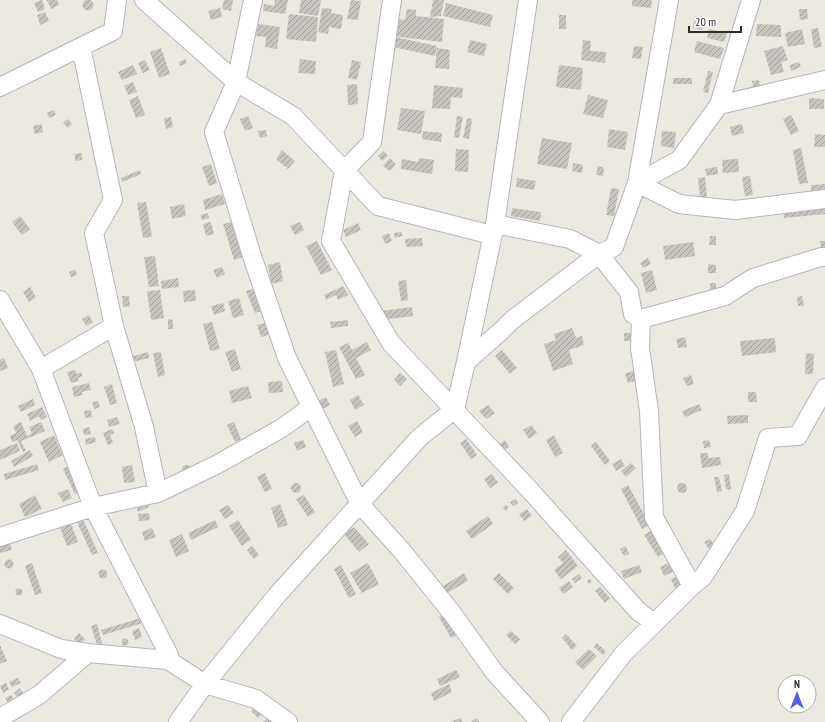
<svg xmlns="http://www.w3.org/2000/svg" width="825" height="722" viewBox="0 0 825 722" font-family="'PT Sans Narrow',sans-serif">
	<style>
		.building { fill: url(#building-hatch) }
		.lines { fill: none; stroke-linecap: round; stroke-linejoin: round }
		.street-casing { stroke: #b4b5bf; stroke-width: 20 }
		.street { stroke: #fff; stroke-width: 18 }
	</style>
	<defs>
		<pattern id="building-hatch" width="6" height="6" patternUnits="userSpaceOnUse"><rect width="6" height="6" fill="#c8c5c0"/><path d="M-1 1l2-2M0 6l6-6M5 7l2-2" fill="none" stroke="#a3a09c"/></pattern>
	</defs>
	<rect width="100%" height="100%" fill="#ece9e1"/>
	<path class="building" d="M82.5 5a5.5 5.5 0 1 1 11 0a5.5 5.5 0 1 1-11 0Z
		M42 0 45 9 38 12 34 3Z
		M47 0H57L59 5 51 9Z
		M224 0H233L231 11 222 9Z
		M275 0H288L285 14 263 11 264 4 274 6Z
		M301 0H321L318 16 299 13Z
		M351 0 361 1 358 20 347 19Z
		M433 0H444L441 16 430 17Z
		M632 0H652L651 8 632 6Z
		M446 3 493 15 490 27 443 16Z
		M220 8 222 17 211 20 208 11Z
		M322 8 332 9 331 13 343 15 341 29 329 27 328 34 318 32Z
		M407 9 416 10V16L444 19 442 42 392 36 394 19 405 20Z
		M799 9H807L808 19 800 20Z
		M45 12 49 21 40 25 37 15Z
		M289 14 318 17 316 42 286 39Z
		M559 15H566V29H559Z
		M695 16 704 18 702 30 693 28Z
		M258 24 280 27 277 49 265 47 266 37 256 36Z
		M757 24 781 25V37L756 36Z
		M818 28 822 47 814 48 811 29Z
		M709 29 727 33 724 42 707 38Z
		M802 29 805 44 788 47 785 33Z
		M395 37 437 46 435 56 393 47Z
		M470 40 487 44 484 56 467 52Z
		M583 40 591 41 590 51 606 52 605 63 581 60Z
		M697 41 724 48 720 59 694 52Z
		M634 46 643 47 641 59 632 58Z
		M783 46 788 60 781 62 784 72 771 75 764 51Z
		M161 48 170 74 159 78 150 52Z
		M437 48 450 50 449 69 435 68Z
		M185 59 187 63 180 66 179 62Z
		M300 59 316 61 315 74 298 73Z
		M145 60 150 70 143 73 138 63Z
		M352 60 361 62 357 80 348 78Z
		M799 62 801 67 791 71 790 65Z
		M133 65 137 74 122 80 118 72Z
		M559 65 583 68 581 90 556 87Z
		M708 71 713 72 708 93 703 92Z
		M673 78H692V84H673Z
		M759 80 760 86 753 87 752 81Z
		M133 82 137 92 128 95 124 86Z
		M357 84 358 104 348 105 347 85Z
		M434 85 463 88 462 98 451 97 450 109 432 108Z
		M588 95 608 100 603 118 583 114Z
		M138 96 145 115 136 118 129 100Z
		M809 98 824 99V109H809Z
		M401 108 425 111 421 134 397 130Z
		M54 110 56 115 49 118 47 113Z
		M791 115 799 131 791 135 783 119Z
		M248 116 253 128 245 131 240 119Z
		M457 116 463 117 459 138 454 137Z
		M171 117 173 127 166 129 164 118Z
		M467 118 472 119 469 139 463 138Z
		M68 119 72 124 68 128 63 123Z
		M42 124 43 132 35 134 33 126Z
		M742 124 744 133 732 136 730 127Z
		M609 129 628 132 625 150 607 147Z
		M266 130 267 136 260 138 258 131Z
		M423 131 442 133 441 142 422 139Z
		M662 131 676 132 674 148 661 146Z
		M815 134 825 135V147H814Z
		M542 138 572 143 567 169 537 164Z
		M801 148 808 183 799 184 793 150Z
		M456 149 469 150 468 172 455 171Z
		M282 150 295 161 288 169 276 159Z
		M384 151 388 156 382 161 378 156Z
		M82 153V160L75 161V154Z
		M390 158 396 164 390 171 383 166Z
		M419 158 434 160 432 174 401 169 402 159 418 162Z
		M738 159 739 172 723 173 722 160Z
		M573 163 583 165 582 173 572 171Z
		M211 164 217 183 209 186 202 167Z
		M598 166 604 168 603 176 596 175Z
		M717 167 718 174 707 176 705 169Z
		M140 170 141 174 122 182 121 178Z
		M750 176 753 195 745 196 742 177Z
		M705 177 707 197 700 198 698 178Z
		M517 178 536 181 534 190 516 187Z
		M825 184V193H811V185Z
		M611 188 619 189 614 216 606 215Z
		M222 194 225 204 205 210 203 200Z
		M146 202 152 237 143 238 137 203Z
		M184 204 186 216 172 219 170 207Z
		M512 208 541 212 540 221 511 216Z
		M825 208V214L784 218 783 212Z
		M208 213 209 218 202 220 200 215Z
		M20 216 30 229 22 235 12 222Z
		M211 222 214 234 206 236 203 224Z
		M232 222 243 257 234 260 223 224Z
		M300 222 304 230 295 235 290 226Z
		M358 223 361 230 346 237 343 230Z
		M402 232V236L395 238 394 233Z
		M389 233 392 241 385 244 382 236Z
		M710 236H716V245H709Z
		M422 238 423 246 406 247 405 239Z
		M317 241 332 270 321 275 306 246Z
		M820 241H825V248H821Z
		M693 242 695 256 665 260 663 246Z
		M155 256 159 286 149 287 144 257Z
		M648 258 651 264 643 268 640 263Z
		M280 262 283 281 271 284 268 265Z
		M708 264 716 265V273H708Z
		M222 267 225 274 217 278 213 270Z
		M75 270 77 275 71 277 69 272Z
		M652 270 657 290 646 293 641 273Z
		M178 278 179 287 162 289 161 281Z
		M406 280 408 300 401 301 398 281Z
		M710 283H716V292H710Z
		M343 286 348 295 338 300 336 295 326 300 324 295Z
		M30 287 36 297 29 302 23 292Z
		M253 289 262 311 255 313 246 291Z
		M160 290 164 318 151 320 147 291Z
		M195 290 196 301 184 302 183 291Z
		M122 296H129L130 306 123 307Z
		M802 296 804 306H798L797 297Z
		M239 298 244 315 233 318 228 301Z
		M223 303 225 311 214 315 211 306Z
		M412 307 413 316 382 320 381 311Z
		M89 315 93 322 86 326 82 319Z
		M168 319 173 320V329H168Z
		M348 320V326L331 328 330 322Z
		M212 322 220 349 210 351 203 324Z
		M265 323 269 335 261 337 257 325Z
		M572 328 576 338 582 336 584 345 569 350 573 364 553 371 544 344 556 340 554 334Z
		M624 333H631V341H624Z
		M685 337 687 347 678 348 676 339Z
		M775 338 776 352 742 356 740 341Z
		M367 342 371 350 356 358 365 375 356 379 339 347 348 343 352 350Z
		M235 349 241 369 232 372 225 352Z
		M336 350 344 384 333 387 325 352Z
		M502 350 517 368 510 374 495 356Z
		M148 352 149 358 132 362 130 357Z
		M161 352 165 375 158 377 153 353Z
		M806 353 814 354 813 374H805Z
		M4 358 8 368 0 371V360Z
		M75 370 77 374 81 372 83 376 78 378 79 381 71 383 67 372Z
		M635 370 638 380 628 383 625 374Z
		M400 373 407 379 400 386 394 380Z
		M691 375 694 384 687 386 683 378Z
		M282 381 283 392 269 393 268 382Z
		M89 383 91 390 82 392 83 395 74 397 72 387Z
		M112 384 117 403 110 405 104 387Z
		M248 386 252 398 232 403 229 391Z
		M748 392H756L757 402H748Z
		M358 395 364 405 355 410 350 400Z
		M326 397 330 405 322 409 318 401Z
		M33 399 35 405 21 412 18 406Z
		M98 401 100 407 94 409 92 402Z
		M699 404 702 410 685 417 682 411Z
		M488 405 495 413 486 419 479 411Z
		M42 407 47 417 41 420 39 416 30 421 27 414Z
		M91 410 92 417 85 418 84 411Z
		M748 415V423L728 424 727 416Z
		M117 417 120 424 109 427 107 420Z
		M357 421 363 432 355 437 348 426Z
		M21 422 27 436 32 433 29 427 41 422 45 431 21 441 26 451 23 452 17 440 12 442 10 436 16 433 13 426Z
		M234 422 241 439 235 442 227 425Z
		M531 425 537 433 529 439 523 430Z
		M89 427 91 434 84 435 83 429Z
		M112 429 114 433 110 435 113 443 108 445 103 433Z
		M54 435 63 455 49 462 40 442Z
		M554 435 563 453 555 457 546 440Z
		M95 437 96 442 86 445 85 439Z
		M466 439 477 455 471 459 460 443Z
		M303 440 306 447 297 451 294 443Z
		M505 440 509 447 503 450 500 444Z
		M709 440 711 447 704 448 703 441Z
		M596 442 610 461 605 465 591 446Z
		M17 443 20 451 0 460V450Z
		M30 450 33 456 14 467 11 461Z
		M700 453H708V458L720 457 721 465 702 468Z
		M621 459 625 466 616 471 612 464Z
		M631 463 636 468 626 477 621 471Z
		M37 464 39 470 5 480 4 474Z
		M71 465 83 490 75 494 63 469Z
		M132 465 135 482 124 483 122 467Z
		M184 465H188L190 468 184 472 182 468Z
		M265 473 272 489 265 492 257 477Z
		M492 474 498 483 490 488 484 479Z
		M729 474 731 489 726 490 724 475Z
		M714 477H719L722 491 717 492Z
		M677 488a5 5 0 1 1 10 0a5 5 0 1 1-10 0Z
		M291 488a5 5 0 1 1 10 0a5 5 0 1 1-10 0Z
		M628 485 650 525 642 529 621 489Z
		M68 489 72 498 63 502 58 493Z
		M35 495 42 509 25 517 19 504Z
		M304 495 315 512 308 517 296 499Z
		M516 499 518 503 513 506 510 502Z
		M147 500 149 507 138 512 135 504Z
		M280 504 288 525 278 528 271 508Z
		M228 505 234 513 225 519 219 510Z
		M505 505 509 507 506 511 503 508Z
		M527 509 532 516 524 521 519 514Z
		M149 513 150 520 139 521 138 514Z
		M488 516 493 524 472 539 466 531Z
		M83 519 98 553 92 555 77 522Z
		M215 520 218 527 191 540 188 533Z
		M238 520 251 540 242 546 229 526Z
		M71 524 78 542 67 546 60 528Z
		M354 527 369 544 359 552 344 534Z
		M152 528 156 537 145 541 142 532Z
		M652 530 665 553 658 557 644 535Z
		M182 534 189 551 176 557 169 540Z
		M710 539 715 545 709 549 704 542Z
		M10 543 12 550 0 553V545Z
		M252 546 259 555 254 559 247 550Z
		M626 546 629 554 624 556 620 549Z
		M566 550 578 566 561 579 554 570 563 563 558 557Z
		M4.5 564a4.5 4.5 0 1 1 9 0a4.5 4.5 0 1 1-9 0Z
		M32 563 42 593 35 595 25 566Z
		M368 563 379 584 362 593 350 573Z
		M668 563 673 572 664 576 660 567Z
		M341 565 356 594 349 598 334 569Z
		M639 565 642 572 624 579 621 571Z
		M98.5 574a4.5 4.5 0 1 1 9 0a4.5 4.5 0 1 1-9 0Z
		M464 573 468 581 447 593 443 586Z
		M499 573 514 588 508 594 493 579Z
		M579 574 582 578 575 583 572 579Z
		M679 576 682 585 675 588 671 579Z
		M590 579 592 582 589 584 587 581Z
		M569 581 573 587 563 594 559 588Z
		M600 587 610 598 605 603 595 591Z
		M15.5 592a3.5 3.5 0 1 1 7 0a3.5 3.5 0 1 1-7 0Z
		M446 613 459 634 451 638 439 617Z
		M144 617 146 622 103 635 101 630Z
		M97 624 102 643 97 645 91 626Z
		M139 628 142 637 135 640 132 631Z
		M511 631 520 639 515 644 506 635Z
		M79 633 85 639 80 644 74 639Z
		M566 634 577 646 572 650 562 638Z
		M121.5 642a3.5 3.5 0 1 1 7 0a3.5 3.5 0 1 1-7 0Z
		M597 643 606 652 603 655 594 647Z
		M0 645 7 661 0 664Z
		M589 649 597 656 583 670 575 662Z
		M456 670 460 677 440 686 437 679Z
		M18 678 21 683 12 687 9 682Z
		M6 683 9 689 3 693 0 686Z
		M449 684 452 692 434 701 431 693Z
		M20 688 24 694 18 698 14 693Z
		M11 695 14 699 8 703 5 698Z
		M259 704 265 711 258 718 251 711Z
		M269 716 275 722H263Z
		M461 718 462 722H450Z
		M477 718 479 722H471Z"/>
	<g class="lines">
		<g class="street-casing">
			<path id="street" d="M144 0 236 82 293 116 378 206 492 235
				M253 0 236 82 214 132 252 256 287 358 360 504 402 551 452 613 495 673 540 722
				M392 0 372 142 344 171 331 241 391 343 528 488 638 611 654 623
				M81 47 113 200 94 233 114 326 144 427 158 493
				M0 87 113 31 117 0
				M719 105 825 80
				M637 183 679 160 719 105 751 0
				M637 183 679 204 735 210 825 199
				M495 224 570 239 599 254 629 292 633 314 641 319 725 296 753 278 821 257H825
				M0 300 41 369 93 507 169 655 168 660
				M641 319 640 348 649 411 654 517 692 586
				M466 362 500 332 512 320 599 254 614 247 637 183 669 0
				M41 369 114 326
				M0 537 93 507 158 493 216 465 282 428 311 407
				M0 624 61 649 88 653
				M0 718 39 695 88 653 168 660 205 684 256 699 288 722
				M178 722 205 684 278 594 420 437 455 409 466 362 495 224 528 0
				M571 722 624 653 692 586 703 577 745 511 768 438 798 436 825 388"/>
		</g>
		<use href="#street" class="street"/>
	</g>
	<g transform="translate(797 694)"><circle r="19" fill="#ffffff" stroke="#ababab"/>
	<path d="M0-3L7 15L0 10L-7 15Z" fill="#535ee7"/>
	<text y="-6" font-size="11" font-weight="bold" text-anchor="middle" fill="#2d2d2d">N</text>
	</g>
	<path d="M689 26v6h52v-6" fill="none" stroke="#2d2d2d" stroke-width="2"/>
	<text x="695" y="26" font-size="12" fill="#2d2d2d" stroke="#ffffff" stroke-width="3" paint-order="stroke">20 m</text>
</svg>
